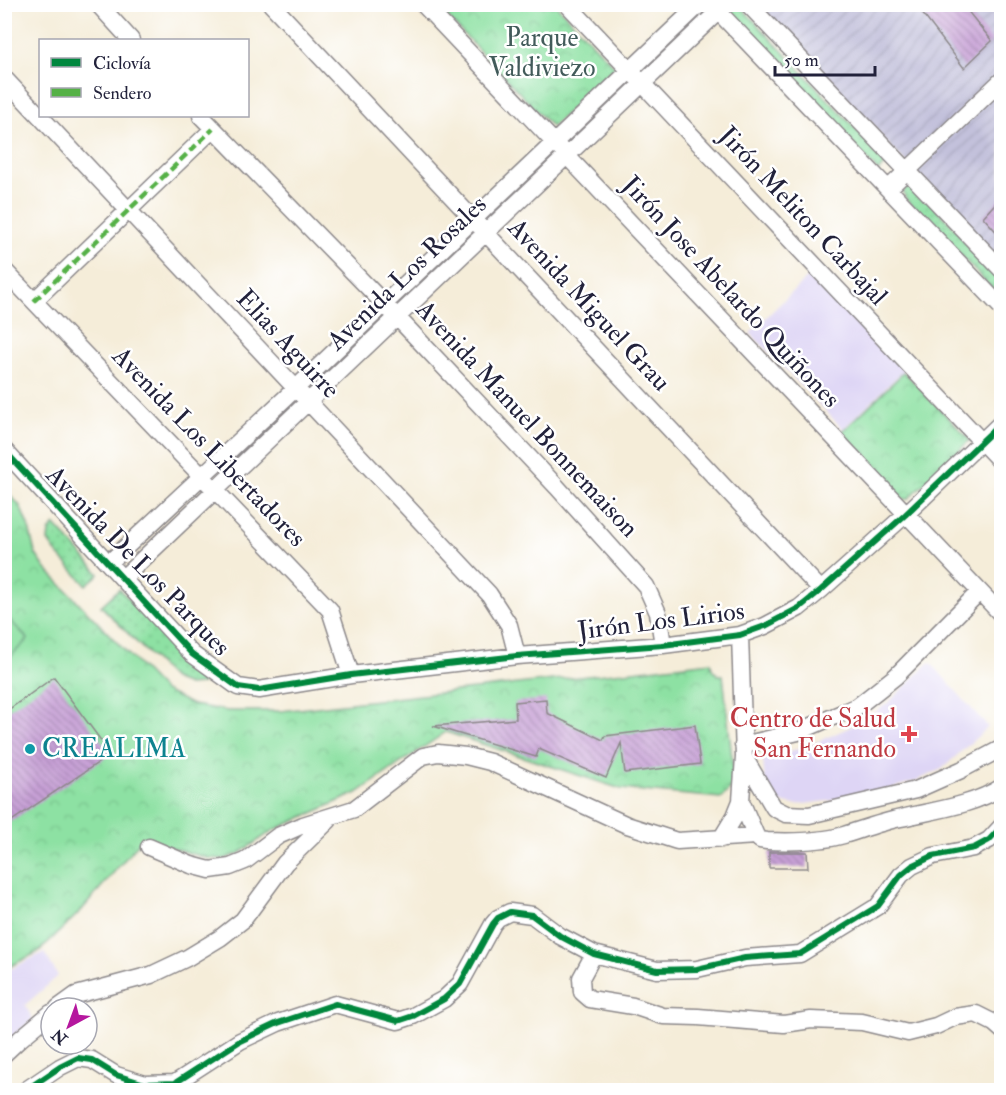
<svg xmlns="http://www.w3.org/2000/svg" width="1006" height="1095" viewBox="0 0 1006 1095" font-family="'IM FELL Double Pica',serif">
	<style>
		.built { fill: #ded5f5 }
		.industrial { fill: url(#industrial-furrows) }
		.grass { fill: url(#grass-dots); stroke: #58826f; stroke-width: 1.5 }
		.park { fill: url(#park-crowns); stroke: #58826f; stroke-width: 1.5 }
		.pitch { fill: #8de1a3; stroke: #58826f; stroke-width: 1.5 }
		.building { fill: url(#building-back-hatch) }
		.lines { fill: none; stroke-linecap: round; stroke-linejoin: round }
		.minor-casing { stroke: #8c888a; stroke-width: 19 }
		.minor { stroke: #fff; stroke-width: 16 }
		.quiet { stroke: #55b146; stroke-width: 4.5; stroke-dasharray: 9 4.5; stroke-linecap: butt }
		.cycleway-casing { stroke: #fff; stroke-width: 10 }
		.cycleway { stroke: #00873e; stroke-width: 6 }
		.health-dot { fill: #e0444e; stroke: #fff; stroke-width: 2 }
		.culture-dot { fill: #0f9aa8; stroke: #fff; stroke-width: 2 }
		.labels { text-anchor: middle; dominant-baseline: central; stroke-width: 5; stroke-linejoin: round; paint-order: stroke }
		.park-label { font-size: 26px; fill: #425b5a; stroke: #fff }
		.street-label { font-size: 26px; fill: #22223b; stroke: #fff }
		.health-label { font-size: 26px; fill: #be3a42; stroke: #fff; text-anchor: end }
		.culture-label { font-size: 26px; fill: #0d838f; stroke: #fff; text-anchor: start }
	</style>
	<defs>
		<pattern id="industrial-furrows" width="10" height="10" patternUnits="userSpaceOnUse" patternTransform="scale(1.5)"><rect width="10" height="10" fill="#c3c1db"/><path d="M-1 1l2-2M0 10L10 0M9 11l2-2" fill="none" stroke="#a7a6bd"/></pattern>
		<pattern id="grass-dots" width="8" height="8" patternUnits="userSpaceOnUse" patternTransform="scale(1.5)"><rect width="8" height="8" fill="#8de1a3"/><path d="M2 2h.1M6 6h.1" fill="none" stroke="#79c18d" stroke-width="1.8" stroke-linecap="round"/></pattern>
		<pattern id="park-crowns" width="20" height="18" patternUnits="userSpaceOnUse" patternTransform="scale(1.5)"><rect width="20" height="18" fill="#8de1a3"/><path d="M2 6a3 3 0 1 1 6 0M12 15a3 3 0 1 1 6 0" fill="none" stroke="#79c18d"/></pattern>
		<pattern id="building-back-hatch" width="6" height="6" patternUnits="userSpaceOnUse" patternTransform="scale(1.5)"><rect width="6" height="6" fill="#c7a0d6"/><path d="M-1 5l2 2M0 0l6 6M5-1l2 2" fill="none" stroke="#a182af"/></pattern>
	</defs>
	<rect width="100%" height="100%" fill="#fff"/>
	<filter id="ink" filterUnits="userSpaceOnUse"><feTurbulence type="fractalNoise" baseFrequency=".0167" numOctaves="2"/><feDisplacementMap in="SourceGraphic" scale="12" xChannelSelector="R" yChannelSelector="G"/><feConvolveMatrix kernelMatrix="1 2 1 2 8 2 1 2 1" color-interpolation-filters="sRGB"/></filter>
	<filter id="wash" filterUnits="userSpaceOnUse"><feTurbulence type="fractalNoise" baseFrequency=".008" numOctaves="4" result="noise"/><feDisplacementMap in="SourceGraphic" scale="24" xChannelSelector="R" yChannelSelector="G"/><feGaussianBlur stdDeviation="1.35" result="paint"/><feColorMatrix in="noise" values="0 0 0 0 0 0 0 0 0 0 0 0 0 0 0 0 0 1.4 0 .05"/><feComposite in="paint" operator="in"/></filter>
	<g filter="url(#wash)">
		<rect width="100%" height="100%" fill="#f5edd9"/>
		<path class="built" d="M811 274 904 370 843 429 750 333Z
			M930 662 988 727 942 769 918 780 890 789 845 799 795 805 779 802 765 785 763 759 808 746 859 723 888 703Z
			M44 952 58 976 25 1005 33 1019 5 1043V972Z"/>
		<path class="industrial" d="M755 5H1001V262Z"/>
		<path class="grass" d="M739 5 887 162 878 171 729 12Z
			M908 184 915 187 1001 277V298L906 199 903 192Z
			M55 525 99 574 86 585 55 551 48 541 49 531Z
			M119 589 205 676 202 684 188 685 173 679 101 606Z"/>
		<path class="park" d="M436 5H556L615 67 552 127Z
			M904 372 970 440 908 499H903L841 433Z
			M4 488 20 506 29 528 35 553 45 568 164 691 193 705 228 711H281L711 662 712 669 718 675H723L735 785 721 798 621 789 446 732 357 793 274 830 238 854 224 859 207 858 142 839 81 911 38 952 5 969Z"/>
		<path class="pitch" d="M5 615 28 639 5 662Z"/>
		<g id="blocks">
			<path class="building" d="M915 4H962L992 41 964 68Z
				M1002 196V238L983 217Z
				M54 677 111 754 4 826V713Z
				M546 699 547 713 603 740 605 736 695 725 700 764 625 773 621 743 606 778 539 749 536 757 433 726 516 719 515 702Z
				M769 852H807L808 868H769Z"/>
		</g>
	</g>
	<g filter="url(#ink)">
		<use href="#blocks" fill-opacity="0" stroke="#8c888a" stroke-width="1.5"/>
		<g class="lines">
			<g class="minor-casing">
				<path id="minor" d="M98 4 131 40
					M271 4 821 590
					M423 4 1002 615
					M567 4 1002 463
					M748 4 1002 270
					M712 5 1002 308
					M4 78 489 594 509 625 517 656
					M201 116 397 317 557 487 646 586 658 613 663 645
					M888 189 1002 80
					M4 270 330 610 351 675
					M34 301 213 129
					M4 450 192 654 238 687 259 690 351 675 517 656 663 645 740 635 765 626 799 608 821 590 905 515 1002 422
					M109 563 295 389 700 4
					M123 578 726 4
					M740 635 744 757 741 801 756 836
					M743 745 798 732 858 706 896 676 979 592
					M744 757 774 808 786 814 809 815 916 790 961 770 1002 748
					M721 839 735 816 741 801
					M149 847 191 865 210 870 230 867 245 861 278 836 303 825 354 809 423 756 438 753 466 756 490 762 627 825 677 841 756 836 760 840 767 841C792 842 820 842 844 835 863 829 882 822 901 818 935 810 972 806 1002 787
					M594 954 581 978 582 992 590 999 633 1006 663 1016 698 1017 784 1024 811 1020 862 1022 908 1033 936 1026 955 1017 976 1014 994 1023 1002 1030
					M58 1008 76 995 151 975 187 958 220 938 243 920 285 863 329 820
					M4 1054 20 1039 51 1013
					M26 1090 60 1067 78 1058 92 1060 116 1075 145 1084 175 1083 240 1041 278 1023 335 1004 398 1021 413 1016 444 999 460 984 493 924 498 918 510 912 532 915 560 936 594 954 657 970 697 969 745 958 800 954 878 906 901 875 912 866 933 856 974 848 989 840 1002 826"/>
			</g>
			<use href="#minor" class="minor"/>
			<path class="quiet" d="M34 301 213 129"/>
			<g class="cycleway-casing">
				<path id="cycleway" d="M4 450 192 654 238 687 259 690 351 675 517 656 663 645 740 635 765 626 799 608 821 590 905 515 1002 422
					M26 1090 60 1067 78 1058 92 1060 116 1075 145 1084 175 1083 240 1041 278 1023 335 1004 398 1021 413 1016 444 999 460 984 493 924 498 918 510 912 532 915 560 936 594 954 657 970 697 969 745 958 800 954 878 906 901 875 912 866 933 856 974 848 989 840 1002 826"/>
			</g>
			<use href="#cycleway" class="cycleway"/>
		</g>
	</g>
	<path class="health-dot" d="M906 725h6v6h6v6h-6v6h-6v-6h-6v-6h6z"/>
	<circle class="culture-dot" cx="30" cy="749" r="6"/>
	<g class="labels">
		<g class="park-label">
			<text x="542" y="38">Parque<tspan x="542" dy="30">Valdiviezo</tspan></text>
		</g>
		<g class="street-label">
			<text transform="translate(803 216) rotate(47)">Jirón Meliton Carbajal</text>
			<text transform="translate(407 273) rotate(-44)">Avenida Los Rosales</text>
			<text transform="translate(731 292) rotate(47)">Jirón Jose Abelardo Quiñones</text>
			<text transform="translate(589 305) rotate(47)">Avenida Miguel Grau</text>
			<text transform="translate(288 344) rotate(47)">Elias Aguirre</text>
			<text transform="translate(527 419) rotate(47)">Avenida Manuel Bonnemaison</text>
			<text transform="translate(209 447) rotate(46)">Avenida Los Libertadores</text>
			<text transform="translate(138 561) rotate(46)">Avenida De Los Parques</text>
			<text transform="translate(661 621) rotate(-7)">Jirón Los Lirios</text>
		</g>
		<g class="health-label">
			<text x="896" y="719">Centro de Salud<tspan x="896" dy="30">San Fernando</tspan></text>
		</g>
		<g class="culture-label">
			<text x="42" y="749">CREALIMA</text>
		</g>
	</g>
	<rect width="1006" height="1095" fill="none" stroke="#fff" stroke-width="24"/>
	<rect x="39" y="39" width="210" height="78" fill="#ffffff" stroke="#a7a7b1" stroke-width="1.5"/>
	<rect x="51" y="58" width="30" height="9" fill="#00873e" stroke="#a7a7b1" stroke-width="1.5"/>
	<text x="93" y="69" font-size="18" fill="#22223b">Ciclovía</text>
	<rect x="51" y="88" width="30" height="9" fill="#55b146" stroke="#a7a7b1" stroke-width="1.5"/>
	<text x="93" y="99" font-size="18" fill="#22223b">Sendero</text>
	<g transform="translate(69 1026) rotate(221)"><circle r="28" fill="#ffffff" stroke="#a7a7b1" stroke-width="1.5"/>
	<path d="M0-4.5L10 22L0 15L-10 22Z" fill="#b5179e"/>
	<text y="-9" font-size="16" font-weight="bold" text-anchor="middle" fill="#22223b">N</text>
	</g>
	<path d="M775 66v9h100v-9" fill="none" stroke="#22223b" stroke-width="3"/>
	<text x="784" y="66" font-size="18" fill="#22223b" stroke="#ffffff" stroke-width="4.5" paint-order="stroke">50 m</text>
</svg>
